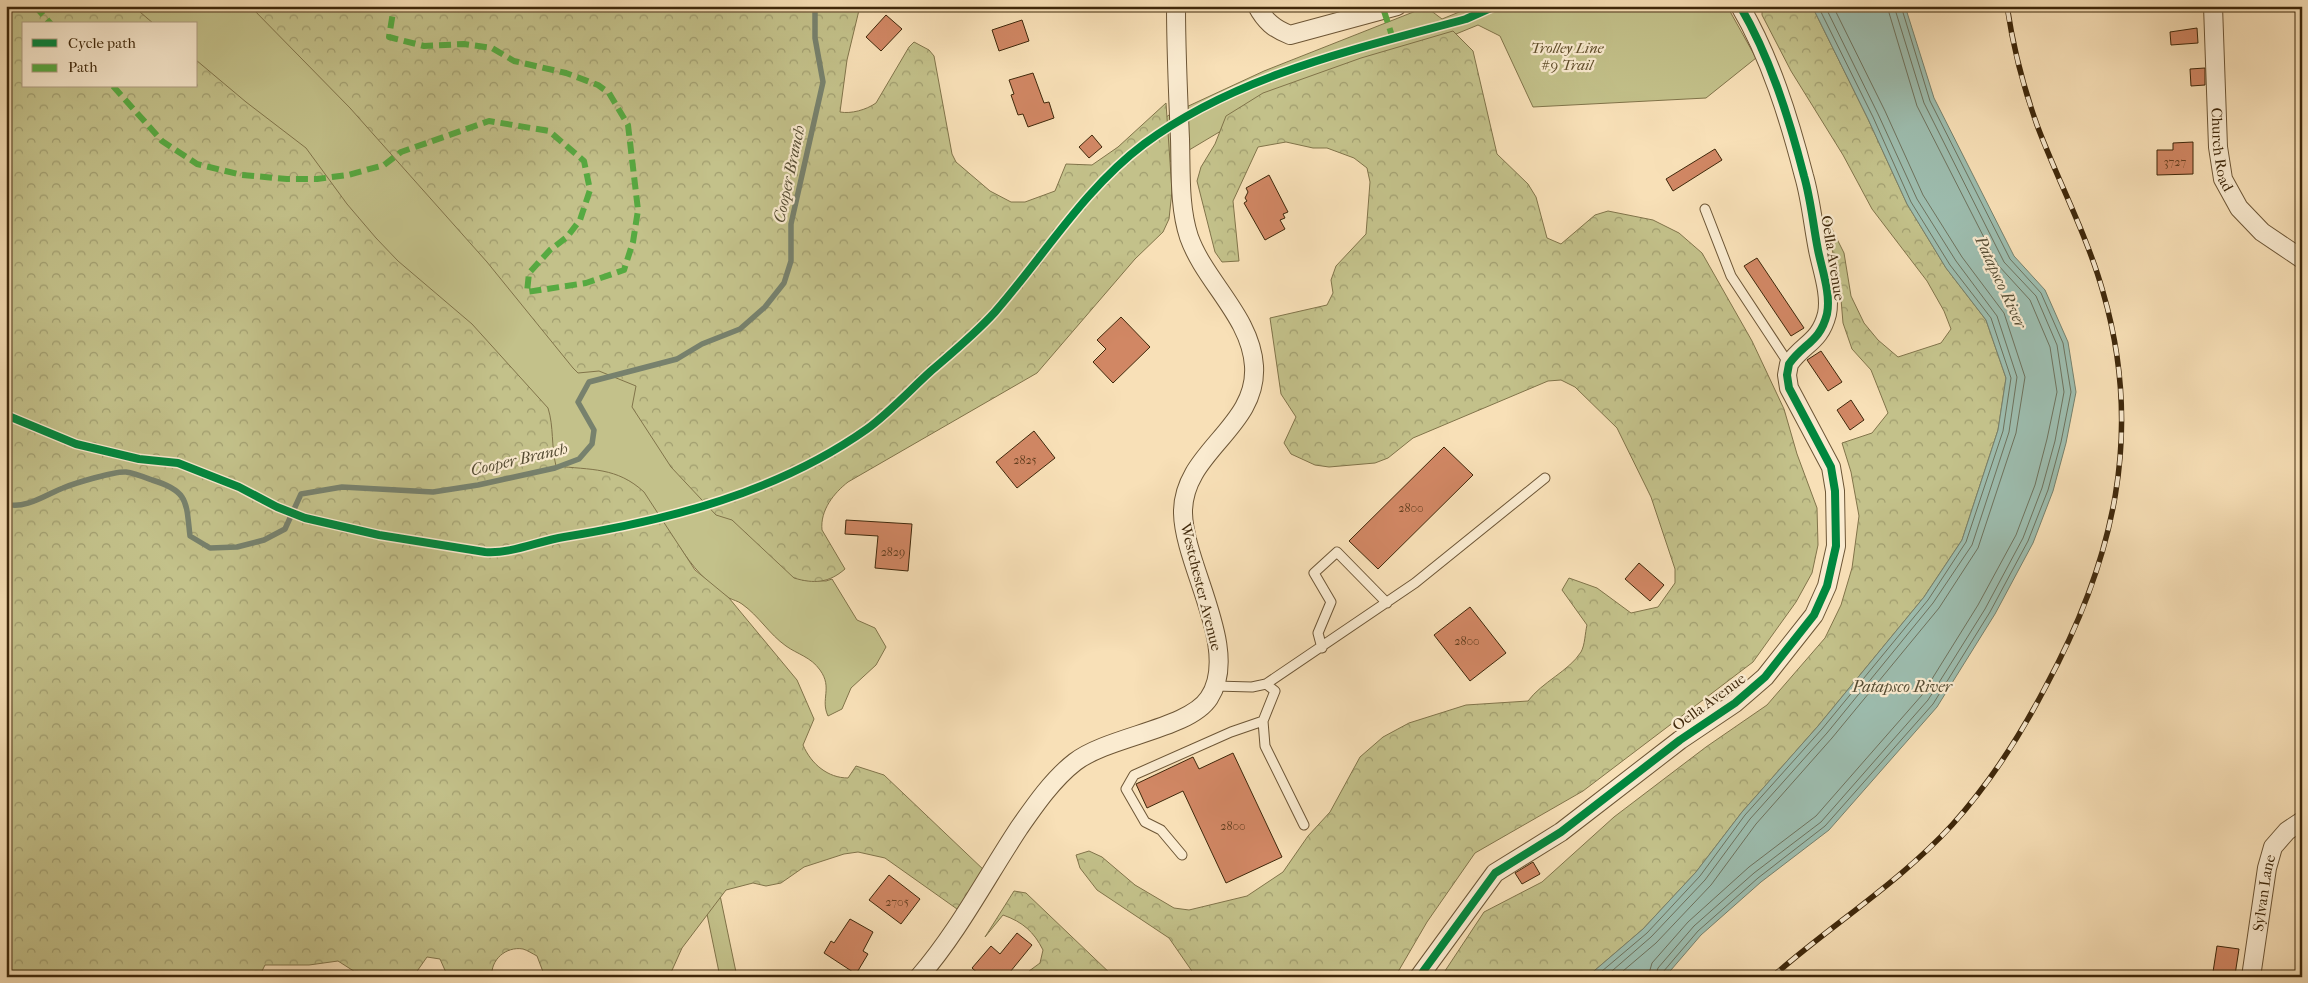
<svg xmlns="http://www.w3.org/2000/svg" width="2308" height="983" viewBox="0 0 2308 983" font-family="'IM FELL French Canon',serif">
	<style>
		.green { fill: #c3c18a; stroke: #81744a; fill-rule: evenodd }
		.forest { fill: url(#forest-crowns); stroke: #81744a }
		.water { fill: #9dbdaf; stroke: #77816d }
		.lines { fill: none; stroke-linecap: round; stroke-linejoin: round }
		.shore { stroke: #6e725d; stroke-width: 1 }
		.stream { stroke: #77816d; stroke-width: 5.5 }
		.building { fill: #d18764; stroke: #3f280b }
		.lane-casing { stroke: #6d5636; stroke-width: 11 }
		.street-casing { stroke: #6d5636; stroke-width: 20 }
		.lane { stroke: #faebd0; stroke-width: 9 }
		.street { stroke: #faebd0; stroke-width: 18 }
		.rail-casing { stroke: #3f280b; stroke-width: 5.5 }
		.rail { stroke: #faebd0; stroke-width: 4; stroke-dasharray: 11; stroke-linecap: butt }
		.quiet { stroke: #56aa41; stroke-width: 6; stroke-dasharray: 12 6; stroke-linecap: butt }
		.cycleway-casing { stroke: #faebd0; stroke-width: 11 }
		.cycleway { stroke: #00873e; stroke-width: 8 }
		.labels { text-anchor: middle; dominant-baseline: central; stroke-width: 4.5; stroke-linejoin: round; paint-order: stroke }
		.number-label { font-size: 12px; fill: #644021 }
		.park-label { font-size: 15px; font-style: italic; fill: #604e2b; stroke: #faebd0 }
		.street-label { font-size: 15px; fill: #3f280b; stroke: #faebd0 }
		.water-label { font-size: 16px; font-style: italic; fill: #564d34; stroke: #faebd0 }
	</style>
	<defs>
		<pattern id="forest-crowns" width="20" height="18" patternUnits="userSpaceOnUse" patternTransform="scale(1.25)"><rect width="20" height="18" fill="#c3c18a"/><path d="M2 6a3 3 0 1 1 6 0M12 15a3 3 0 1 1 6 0" fill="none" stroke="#a09d6f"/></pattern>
	</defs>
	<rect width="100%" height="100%" fill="#f8e0b7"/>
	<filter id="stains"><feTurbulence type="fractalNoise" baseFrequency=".004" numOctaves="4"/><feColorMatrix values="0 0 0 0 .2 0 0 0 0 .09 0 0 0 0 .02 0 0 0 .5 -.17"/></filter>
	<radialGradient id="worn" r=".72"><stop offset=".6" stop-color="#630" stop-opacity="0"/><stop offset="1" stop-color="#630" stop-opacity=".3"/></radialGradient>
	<path class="green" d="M6 6H596L671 467 1169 115 1264 71 1426 7 1442 19 1474 6H1727L1756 58 1706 98 1533 107 1500 36 1478 25 1226 128 1159 168 833 483 802 580 826 581 832 579 857 620 875 628 886 647 876 665 851 688 842 709 828 716C820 699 833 688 820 670 811 657 797 654 786 646 769 634 759 616 742 604 738 601 733 600 729 598 707 584 692 566 679 546L706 828 737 977H720L690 832 112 500ZM24 24H196V86H24Z"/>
	<path class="forest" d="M6 6H133L154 24H24V86H196V60L246 102 306 148 347 204 376 238 398 261 472 324 548 408C554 427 551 446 556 466 591 470 617 467 644 492L695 570 729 598 797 680 814 719 803 745C811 764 828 778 848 778L856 766 884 775 986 872 957 909 885 858 858 852 844 854 804 867 781 883 766 886 753 883 726 890 682 948 669 977H545L537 956C533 954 527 950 523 949 506 946 490 960 492 977H448L440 959 427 957 413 977H363L338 961 309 965H265L259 977H6Z
		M250 6H860L847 60 840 112C851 114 866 110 876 103L909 47 914 42 929 50 934 56 952 154 956 162 990 191 1011 202H1025L1055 191 1066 164 1092 165 1118 147 1166 103 1172 191 1169 219 1163 232 1135 259 1037 373 848 482C834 493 820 510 822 530L845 569C829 583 814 584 794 578L732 520 716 515 671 467 632 407 636 386 599 371 578 373 573 368 487 262 350 108Z
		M1762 6H1812L1868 119 1907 204 1946 268 1986 320 2006 378 1998 430 1962 540 1924 597 1818 726 1742 812 1696 872 1643 929 1587 977H1441L1484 912 1542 882 1614 817 1706 747 1767 705 1825 638 1841 605 1852 568 1859 516 1851 472 1842 443 1872 433 1888 413 1871 370 1852 349 1843 323 1840 287 1825 215 1844 253 1851 296 1864 323 1878 340 1898 357 1941 343 1951 329 1944 311 1927 281 1872 209 1843 155 1791 71 1762 15Z
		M1453 31 1473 51 1497 154 1528 184 1536 197 1547 238 1561 244 1595 215 1608 211 1653 220 1679 233 1702 253 1752 341 1784 409 1797 454 1817 508 1818 545 1812 573 1796 602 1753 662 1583 791 1475 853 1427 922 1395 977H1196L1169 938 1097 890 1080 868 1076 855 1089 851 1102 857 1135 885 1174 908 1189 910 1247 896 1283 872 1308 836 1330 812 1360 757 1383 737 1409 723 1466 705 1528 701C1542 682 1569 671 1581 652 1585 645 1585 633 1587 625L1562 590 1569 578 1597 588 1631 613 1658 607 1675 583V569L1651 497 1617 428 1575 387 1561 380 1548 381 1413 438 1388 458 1375 463 1329 467 1315 465 1291 454 1284 443 1296 417 1281 394 1270 318 1327 305 1333 293 1331 280 1336 266 1366 234 1370 182 1367 168 1354 158 1327 148H1313L1286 142 1258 147 1233 201 1239 261 1222 262 1215 252 1197 181 1201 167 1215 144 1226 116 1263 93 1361 58Z
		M1014 891 1026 893 1114 977H1021L1040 963 1043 950C1034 932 1023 922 1003 915L985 937Z"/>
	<path class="water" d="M1812 6H1905L1934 98 2014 256 2045 290 2068 342 2076 392 2066 443 2053 491 2033 543 1995 614 1937 707 1829 830 1761 882 1701 935 1665 977H1587L1643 929 1696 872 1742 812 1818 726 1924 597 1962 540 1998 430 2006 378 1986 320 1946 268 1907 204 1868 119Z"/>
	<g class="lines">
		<path class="shore" d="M1595 977 1647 933 1700 876 1745 815 1822 729 1928 600 1966 542 2003 431 2011 378 1991 318 1950 265 1911 202 1873 117 1818 6
			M1605 977 1651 937 1705 880 1750 819 1827 733 1933 603 1972 545 2009 432 2017 377 1997 316 1956 261 1917 199 1878 114 1825 6
			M1616 977 1656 943 1711 885 1756 824 1832 738 1939 608 1978 548 2016 433 2025 377 2004 313 1962 257 1923 195 1885 111 1833 6
			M1648 977 1652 963 1688 922 1749 867 1816 816 1922 695 1978 605 2016 535 2035 485 2047 439 2057 392 2050 347 2030 300 1998 265 1917 106 1887 6
			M1655 977 1658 968 1694 926 1754 873 1821 822 1928 700 1985 609 2023 538 2042 488 2055 441 2064 392 2057 345 2036 296 2004 262 1924 103 1894 6
			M1661 977 1663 972 1698 931 1758 878 1825 826 1933 704 1990 612 2028 541 2048 490 2061 442 2071 392 2063 343 2041 293 2010 259 1930 101 1901 6"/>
		<path class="stream" d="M6 504C25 510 47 494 63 488 75 483 115 471 126 472 134 473 144 477 152 480 189 491 186 502 190 536L210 548 237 547 264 540 285 529 301 494 342 487 433 492 478 485 555 468 579 459 592 444 594 430 578 402 589 382 677 359 702 344 740 329 765 307 784 283 791 261V224L823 82 815 38V6"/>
	</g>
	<path class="building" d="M886 15 902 29 881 51 866 37Z
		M1022 20 1029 41 999 51 992 30Z
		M2197 28 2198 43 2171 45 2170 32Z
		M2205 68V85L2191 86 2190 69Z
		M1033 73 1044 103 1049 102 1054 118 1028 127 1023 114 1018 115 1011 95 1014 94 1009 80Z
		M1092 135 1102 147 1089 158 1079 147Z
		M2193 142V174L2157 175V150H2173V143Z
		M1715 149 1722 160 1673 191 1666 179Z
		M1269 175 1288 212 1283 214 1285 218 1280 220 1285 229 1265 240 1244 203 1247 201 1245 198 1248 192 1246 188Z
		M1757 258 1804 328 1791 336 1744 266Z
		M1121 317 1150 347 1113 383 1093 362 1106 349 1097 340Z
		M1821 351 1842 382 1828 391 1807 360Z
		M1851 400 1864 420 1850 430 1837 410Z
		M1034 431 1055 458 1017 488 996 462Z
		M1444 447 1473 475 1378 569 1349 541Z
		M846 520 912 524 908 571 875 568 878 536 845 534Z
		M1639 563 1664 585 1650 601 1625 579Z
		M1470 607 1506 653 1470 681 1434 635Z
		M1233 753 1282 857 1226 883 1183 791 1147 808 1136 784 1193 757 1199 769Z
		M1533 862 1540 874 1522 884 1515 873Z
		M889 875 920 899 901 924 869 900Z
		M850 919 873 932 863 951 868 954 856 974 824 953 831 941 834 943Z
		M1017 933 1032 945 1006 977H982L972 968 991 946 1000 954Z
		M2217 946 2239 949 2235 975 2213 972Z"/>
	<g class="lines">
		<g class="lane-casing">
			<path id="lane" d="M1705 209 1731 276 1789 364
				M1322 648 1318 633 1331 602 1314 573 1337 552 1387 603
				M1266 684 1415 583 1545 478
				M1215 686 1252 687 1266 684 1275 691 1263 721 1265 746 1304 825
				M1182 855 1161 830 1145 822 1126 789 1134 775 1231 732 1263 721"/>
		</g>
		<g class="street-casing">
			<g id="street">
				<path d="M1257 6C1265 21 1274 29 1290 35L1397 6"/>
				<path id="s1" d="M2213 6 2218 147 2223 179 2239 208 2262 232 2302 259"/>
				<path d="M919 977C958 932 986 878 1019 828 1035 805 1053 779 1075 762 1109 736 1189 729 1209 698 1241 650 1184 566 1183 513 1182 452 1258 428 1254 366 1251 317 1205 282 1189 237 1179 207 1181 171 1180 139 1178 95 1176 51 1176 6"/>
				<path d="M1419 977 1495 873 1561 832 1680 740 1735 703 1765 677 1814 615 1827 586 1836 546 1835 491 1831 467 1789 388 1787 375 1789 364C1804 343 1820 342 1827 314 1831 294 1822 270 1818 250 1813 225 1811 200 1804 176 1789 118 1770 57 1740 6"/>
				<path id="s2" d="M2251 977 2267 868 2273 847 2287 831 2302 821"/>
			</g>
		</g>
		<use href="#lane" class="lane"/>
		<use href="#street" class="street"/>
		<g class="rail-casing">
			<path id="rail" d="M1772 977C1831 925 1899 883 1952 825 1990 783 2020 736 2046 686 2114 560 2144 433 2103 292 2087 235 2058 181 2037 125 2023 86 2013 47 2007 6"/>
		</g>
		<use href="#rail" class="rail"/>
		<path class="quiet" d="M35 6 51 24
			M1384 11 1393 39
			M113 86 162 141 197 164 242 175 287 179H317L348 175 384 165 401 152 489 121 549 131 584 161 590 190 580 220 567 237 550 250 529 273 527 292 586 283 624 270 633 242 638 210 628 125 609 93 598 85 566 73 514 61 492 48 464 44 424 46 389 37 394 6"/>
		<g class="cycleway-casing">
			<path id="cycleway" d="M6 415 76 444 139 459 178 463 239 487 277 507 305 518 379 535 485 552C512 554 538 541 564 537 670 520 778 492 867 429 890 412 910 390 931 371 953 352 976 333 995 312 1044 256 1084 189 1144 144 1237 75 1356 49 1466 19L1495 6
				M1419 977 1495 873 1561 832 1680 740 1735 703 1765 677 1814 615 1827 586 1836 546 1835 491 1831 467 1789 388 1787 375 1789 364C1804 343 1820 342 1827 314 1831 294 1822 270 1818 250 1813 225 1811 200 1804 176 1789 118 1770 57 1740 6"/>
		</g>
		<use href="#cycleway" class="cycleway"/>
	</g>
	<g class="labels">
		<g class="number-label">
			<text x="2175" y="162">3727</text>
			<text x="1025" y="460">2825</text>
			<text x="1411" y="508">2800</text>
			<text x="893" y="552">2829</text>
			<text x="1467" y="641">2800</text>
			<text x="1233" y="826">2800</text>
			<text x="897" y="902">2705</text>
		</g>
		<g class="park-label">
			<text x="1567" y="48">Trolley Line<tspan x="1567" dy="17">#9 Trail</tspan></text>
		</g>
		<g class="street-label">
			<text stroke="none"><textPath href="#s1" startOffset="144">Church Road</textPath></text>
			<text transform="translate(1833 258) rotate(81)">Oella Avenue</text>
			<text transform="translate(1201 587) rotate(76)">Westchester Avenue</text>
			<text transform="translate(1709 702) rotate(-36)">Oella Avenue</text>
			<text stroke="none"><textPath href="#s2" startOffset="85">Sylvan Lane</textPath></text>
		</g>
		<g class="water-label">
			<text transform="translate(789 174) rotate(-78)">Cooper Branch</text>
			<text transform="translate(2001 282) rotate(65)">Patapsco River</text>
			<text transform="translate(519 459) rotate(-13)">Cooper Branch</text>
			<text x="1902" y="686">Patapsco River</text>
		</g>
	</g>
	<rect width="2308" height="983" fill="none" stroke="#f8e0b7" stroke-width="25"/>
	<rect x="8" y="8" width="2293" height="968" fill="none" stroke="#3f280b" stroke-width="2.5"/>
	<rect x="12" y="12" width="2283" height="958" fill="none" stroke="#3f280b"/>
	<rect x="22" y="22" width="175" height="65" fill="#faebd0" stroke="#af9d81"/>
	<rect x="32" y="39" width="25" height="8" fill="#00873e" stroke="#af9d81"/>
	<text x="68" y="48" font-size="15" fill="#3f280b">Cycle path</text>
	<rect x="32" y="64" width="25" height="8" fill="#56aa41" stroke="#af9d81"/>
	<text x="68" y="72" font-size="15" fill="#3f280b">Path</text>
	<rect width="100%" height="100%" filter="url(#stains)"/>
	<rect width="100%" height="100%" fill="url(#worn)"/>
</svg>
